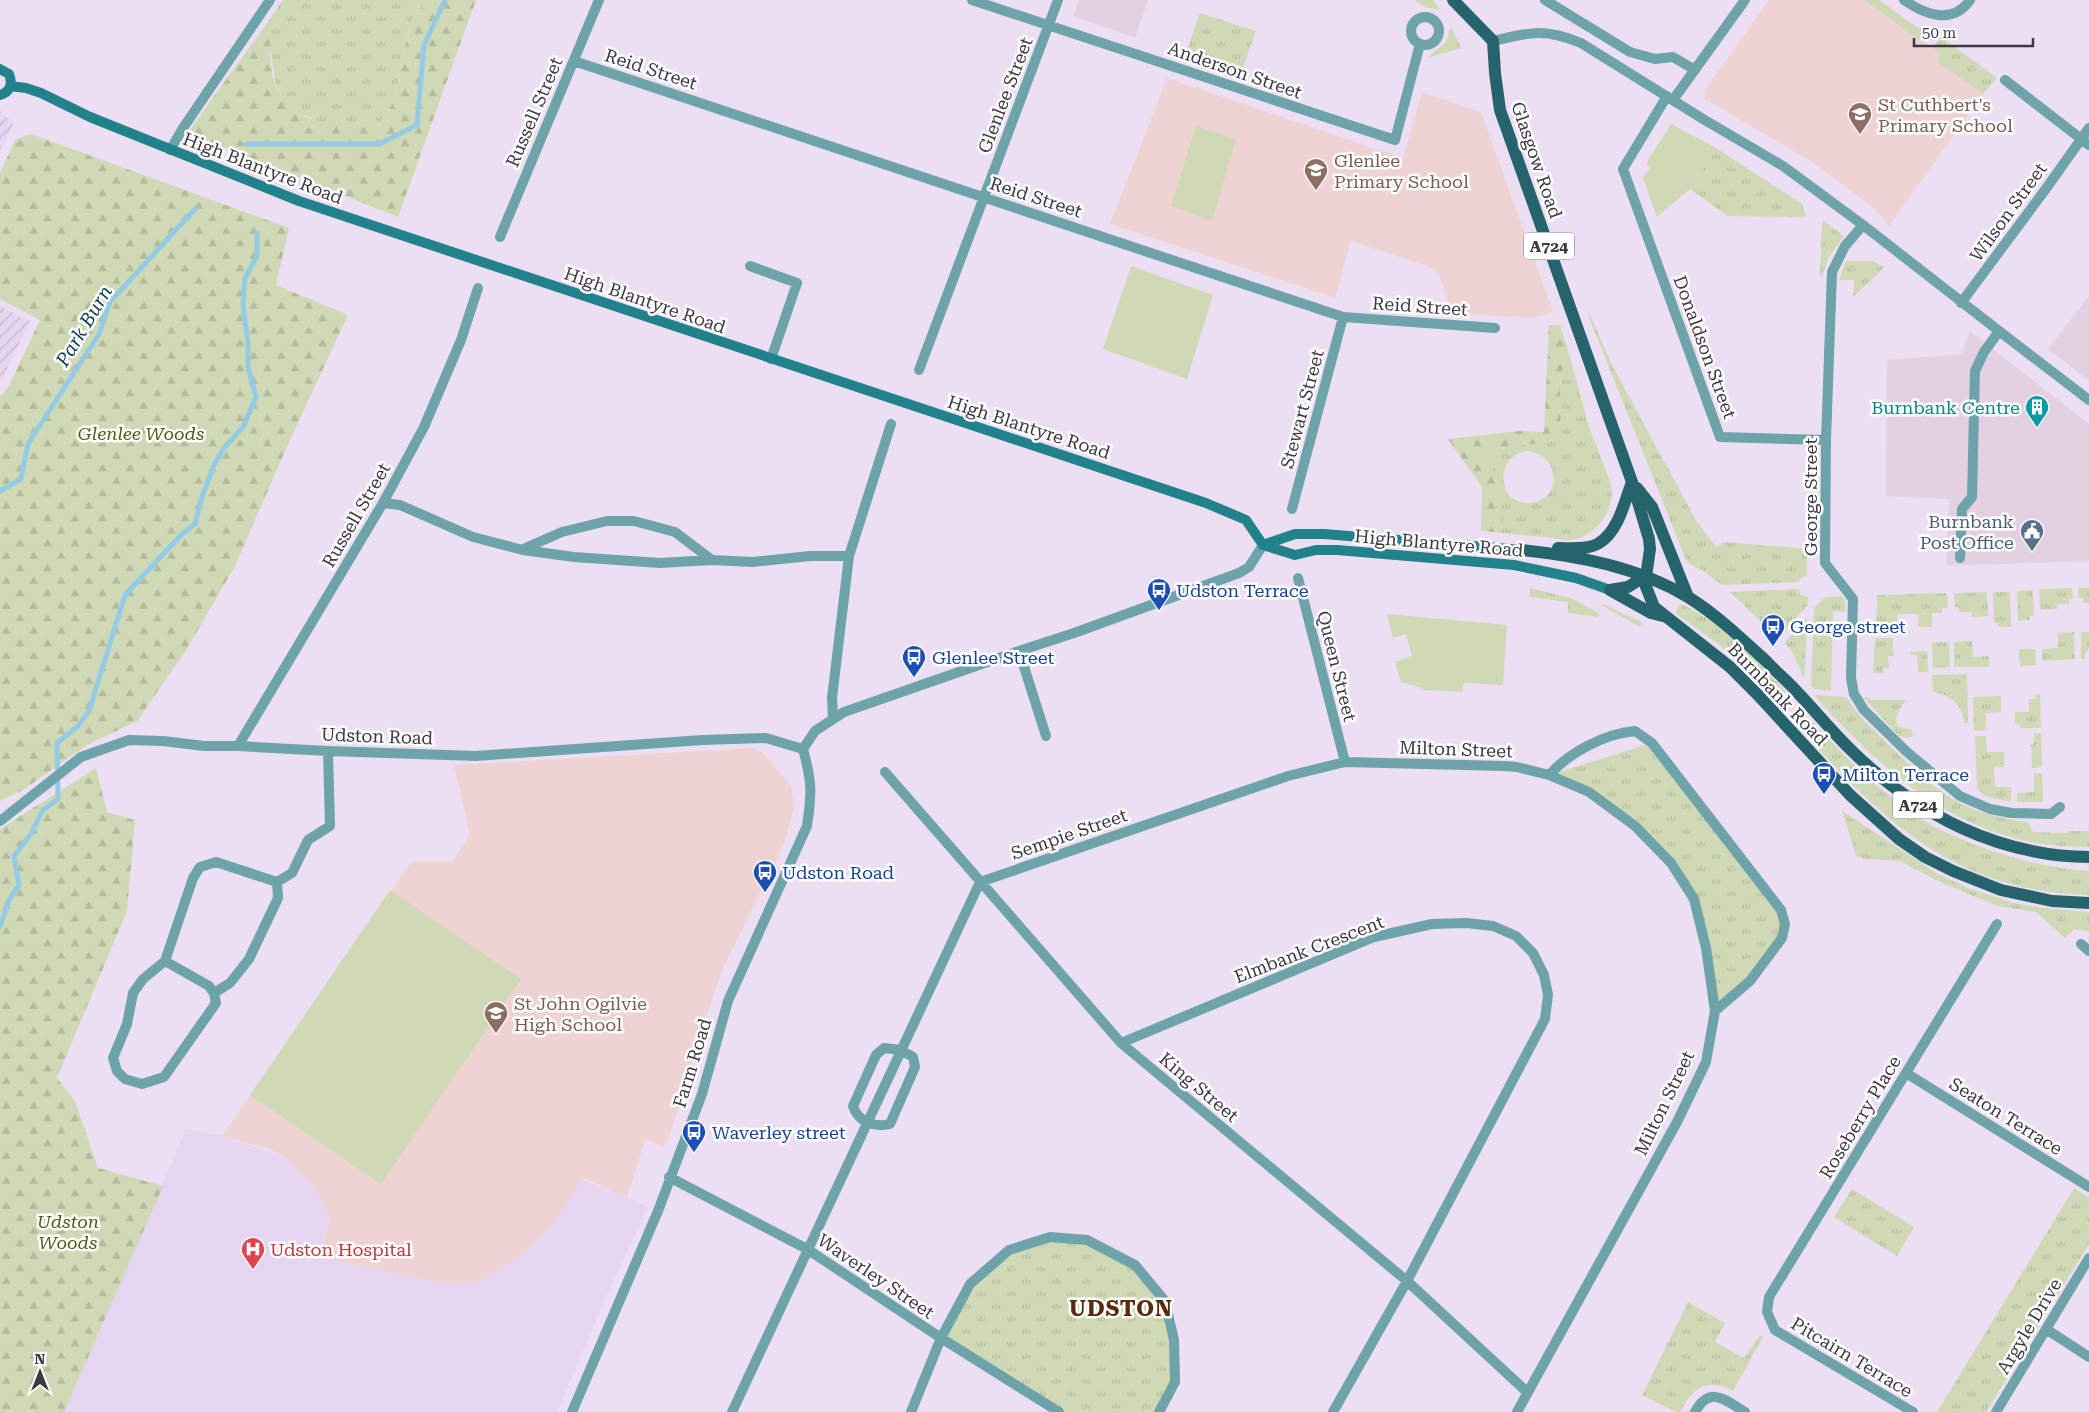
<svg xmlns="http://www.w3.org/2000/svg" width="2089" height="1412" viewBox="0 0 2089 1412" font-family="'Roboto Serif',serif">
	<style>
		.commercial { fill: #e3d1e2 }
		.industrial { fill: url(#industrial-furrows) }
		.education { fill: #eed3d2 }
		.built { fill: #e6d5f0 }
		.grass { fill: url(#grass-tufts); fill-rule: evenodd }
		.forest { fill: url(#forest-firs) }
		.park { fill: #cfd9b5 }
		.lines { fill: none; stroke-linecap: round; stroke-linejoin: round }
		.stream { stroke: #94cbe4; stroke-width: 5 }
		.street { stroke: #6da3a9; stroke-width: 10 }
		.secondary { stroke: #21828c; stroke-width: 10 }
		.primary { stroke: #25646c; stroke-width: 12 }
		.labels { text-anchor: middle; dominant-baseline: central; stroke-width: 5; stroke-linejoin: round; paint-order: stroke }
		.shield { fill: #fff; stroke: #78747a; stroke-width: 1 }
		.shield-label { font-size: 16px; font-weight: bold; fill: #3e3941 }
		.street-label { font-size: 18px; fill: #3e3941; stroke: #fff }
		.education-label { font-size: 18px; fill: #785e54; stroke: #fff; text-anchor: start }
		.culture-label { font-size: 18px; fill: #0d838f; stroke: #fff; text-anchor: end }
		.park-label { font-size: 18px; font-style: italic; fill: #4f5c12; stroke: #fff }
		.service-label { font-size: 18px; fill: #4e5e75; stroke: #fff; text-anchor: end }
		.transit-label { font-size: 18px; fill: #164399; stroke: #fff; text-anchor: start }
		.health-label { font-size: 18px; fill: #be3a42; stroke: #fff; text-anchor: start }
		.water-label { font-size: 19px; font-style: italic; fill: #0c3c4e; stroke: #fff }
		.district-label { font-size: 22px; font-weight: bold; letter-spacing: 1px; fill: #592b0c; stroke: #fff }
	</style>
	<defs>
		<pattern id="industrial-furrows" width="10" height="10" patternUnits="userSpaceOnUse" patternTransform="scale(1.25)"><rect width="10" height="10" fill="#e6d5f0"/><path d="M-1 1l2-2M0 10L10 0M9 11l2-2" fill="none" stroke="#c6b8cf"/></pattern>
		<pattern id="grass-tufts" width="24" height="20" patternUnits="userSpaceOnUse" patternTransform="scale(1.25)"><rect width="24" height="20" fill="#cfd9b5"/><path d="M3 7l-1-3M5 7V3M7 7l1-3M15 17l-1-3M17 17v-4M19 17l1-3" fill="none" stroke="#b3bb9d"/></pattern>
		<pattern id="forest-firs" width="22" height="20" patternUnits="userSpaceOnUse" patternTransform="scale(1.25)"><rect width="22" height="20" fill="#cfd9b5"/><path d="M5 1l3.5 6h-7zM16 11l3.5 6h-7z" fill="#b3bb9d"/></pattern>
	</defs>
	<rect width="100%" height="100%" fill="#ecdff3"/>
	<path class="commercial" d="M1079 0H1148L1135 38 1073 16Z
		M2089 296V381L2048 349Z
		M1970 331 2089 424V561L1946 566 1949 499 1886 496 1887 360 1961 354Z"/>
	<path class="industrial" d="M0 111 14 123 0 151Z
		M0 306 30 321 0 384Z"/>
	<path class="education" d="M1769 0H1864L1919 40 1936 49 1939 53V62L1983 94 1889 226 1874 208 1814 163 1705 99V90Z
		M1167 78 1403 158 1422 92 1481 112 1553 311 1533 318 1451 313 1442 283 1438 273 1433 268 1351 241 1335 298 1110 224Z
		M752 748 763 753 791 786 794 807 785 842 725 964 714 993 668 1140 664 1146 645 1140 627 1198 585 1178 582 1179 556 1222 539 1240 522 1255 477 1283H438L321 1257 330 1217 314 1187 286 1158 269 1149 222 1136 411 862H452L470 835 454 765Z"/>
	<path class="built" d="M186 1129 222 1136 286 1158 314 1187 330 1217 321 1257 438 1283H477L522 1255 552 1226 582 1179 648 1207 605 1299 557 1412H64Z"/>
	<path class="grass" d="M283 0H425L409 27 394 102 378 125 350 127 322 124 290 108 276 86 270 46V19Z
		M1415 0H1433L1440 10 1424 7Z
		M1864 0H1879L1918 28 1929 26 1919 40Z
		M1200 13 1256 31 1241 74 1185 56Z
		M1451 27 1461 48 1427 58 1446 42Z
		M1941 37 1997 78 1983 94 1938 62 1939 53 1933 47Z
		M1716 148 1802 204 1806 217 1728 216 1690 189Z
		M1824 221 1844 236 1828 258 1822 277 1820 276 1822 222Z
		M1846 261H1873L1885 267 1853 297 1854 280H1839Z
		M1589 313 1613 367 1697 522 1716 547 1724 542 1807 549V575L1801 578 1798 582 1722 585 1705 572 1687 562 1588 315Z
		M1570 357 1589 427 1611 484C1616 509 1596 538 1569 540 1562 540 1553 538 1546 537 1529 536 1512 534 1495 532L1503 518 1495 508 1482 450 1550 442C1553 436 1559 430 1560 424 1562 405 1555 372 1570 357ZM1529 451C1563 457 1561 503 1528 503 1495 503 1495 453 1529 451Z
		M1530 588 1571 598 1599 613 1598 617 1568 613V602L1530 597Z
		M2072 588 2073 599H2069V604H2057V609H2040L2039 589Z
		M2078 588H2089V603H2083V598L2079 599Z
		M1799 589 1800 594 1808 597 1807 606 1778 638 1730 592Z
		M2033 590 2034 616H2030V620L2018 621 2017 591Z
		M1987 592 1988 616 1972 617 1971 612H1959V607H1955L1954 593Z
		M1993 592H2010L2011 627H1998V623H1994Z
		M1947 593 1948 608H1942V613H1932V627H1918V614H1897V631L1876 632 1877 595Z
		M1842 596 1845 601V612L1833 611 1831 691 1815 689 1811 686 1814 608 1825 597Z
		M1602 604 1642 622 1640 627 1601 605Z
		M1680 604C1716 617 1761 665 1788 694L1777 703 1721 646 1675 613Z
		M1807 616 1805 672V677L1802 674 1793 653 1785 643Z
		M2074 632 2075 659 2042 661V649L2058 648V633Z
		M2081 632H2089V648L2085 654V659H2081Z
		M1875 638H1893V656H1888L1889 668H1883V673H1873Z
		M1972 641 1973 657 1989 656V667H1954V642Z
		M1932 642H1949L1950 667 1933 668Z
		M2019 649H2035L2036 665 2020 666Z
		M1927 651 1928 672H1918L1917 655H1910V652Z
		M1967 674 1968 723H1964C1963 705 1950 694 1933 692L1932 675Z
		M2040 694 2041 728H2020V724H2015V712H2029V699H2035V695Z
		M1814 695 1847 697C1857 716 1873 729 1887 743 1936 791 1958 813 2028 822L2033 832 2068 833V831H2089V847C1970 849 1888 778 1814 695Z
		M2001 696V712L1986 713V730L1974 731 1973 697Z
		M1863 697H1868L1871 700H1907C1900 708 1893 715 1898 727L1911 729 1913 736 1906 738 1899 736Z
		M1808 717C1839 751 1871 784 1909 811 1956 844 2031 867 2089 871V895C1955 892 1881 820 1798 726Z
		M2034 733H2041L2042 767 2032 768 2031 745 2034 744Z
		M1975 736H1986L1987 752H2004V767H1994L1995 787H2011V802C2000 799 1983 799 1977 788Z
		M1652 743 1781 910 1782 938 1750 981 1715 1011 1694 899 1671 863 1589 792 1549 775Z
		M2034 773H2042L2043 802H2017V793L2034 792Z
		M1842 811 1938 874 1968 888 2014 903 2042 908 2089 912V931L2074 929 2065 938 2036 912 1998 906 1940 882 1900 861 1865 859 1856 856Z
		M2074 1188 2089 1198V1244L1986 1412H1937Z
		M1852 1189 1914 1227 1897 1256 1834 1217Z
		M1050 1237 1087 1240 1135 1265 1165 1301 1175 1382 1159 1412H1059L941 1338 970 1284 1009 1250Z
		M1688 1302 1725 1323 1715 1342 1744 1358 1760 1335 1763 1337 1733 1391C1707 1377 1693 1387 1680 1412H1676L1642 1395Z"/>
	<path class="forest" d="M425 0H476L398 217 193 135 191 128 270 19C270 40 269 65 275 85 277 89 281 94 284 98 304 128 346 127 378 125L394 102 409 27Z
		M31 134 289 228 276 285 348 315 289 442 235 566 185 652 137 721 87 745 23 790 0 801V397L9 386 40 320 0 299V173L15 140Z
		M1549 325H1560L1570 357C1554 373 1563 405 1560 425 1559 430 1553 437 1550 442L1482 450 1496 475 1499 492C1490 505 1494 508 1504 518L1495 532 1481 531 1482 487 1448 439 1519 431 1544 432Z
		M96 768 107 812 135 820 127 911 57 1078 75 1101 98 1168 163 1186 64 1412H0V829Z"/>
	<path class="park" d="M1671 124 1716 148 1690 189 1657 217 1643 178 1650 167 1647 165 1648 160Z
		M1196 126 1236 139 1212 221 1171 206Z
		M1131 266 1213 295 1187 379 1103 349Z
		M1387 614 1507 625 1503 685 1464 683 1462 692 1421 690 1422 688 1401 682 1395 662 1412 656 1406 634 1393 638Z
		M390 890 521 979 381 1184 250 1095Z"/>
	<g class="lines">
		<path class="stream" d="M246 144H379L417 125 424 45 445 0
			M0 491 21 479 28 444 99 334 110 302 195 209
			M0 927 9 900 19 885 14 856 31 834 43 810 58 799 57 743 78 726 89 711 125 595 181 535 195 524 202 497 214 465 224 448 243 427 256 397 248 367V343L243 305 245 278 257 256V233"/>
		<path class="street" d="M972 0 1395 140 1420 44
			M1545 0 1630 52 1655 59 1673 57 1695 70
			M1904 0C1925 15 1953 25 1970 0
			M1411 31a14 14 0 1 1 28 0a14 14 0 1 1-28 0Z
			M1493 41C1530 32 1545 28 1581 43L1703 119 1783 166 1863 225 1999 331 1984 352 1975 371 1972 497 1962 509 1960 558
			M574 61 1343 317 1495 328
			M2005 80 2089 145
			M1667 96 1623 169 1720 437 1826 440
			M1673 100 1745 0
			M170 150 183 128 270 0
			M1863 225 1845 246 1832 272 1826 440 1825 563 1853 599 1851 678 1854 694 1864 710 1907 752 1960 796 1990 809 2011 813 2051 814 2060 807
			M500 237 599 0
			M750 266 797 283 771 359
			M1961 303 2045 190 2089 128
			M1999 331 2089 400
			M919 370 1058 0
			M383 503 400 505 473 537 523 550 574 557 660 563 712 560 753 562 810 556H849
			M1292 509 1343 317
			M523 549 562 532 607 521H634L675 532 712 560
			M1298 578 1345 762
			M1019 651 1046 736
			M833 718 832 698 849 556 891 424
			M238 746 383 503 424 427 461 340 478 288
			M803 749 815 731 844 712 1019 651 1074 633 1239 573 1249 567 1263 545
			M885 772 1121 1043 1407 1281 1527 1392
			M1549 775C1570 752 1604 734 1635 731L1652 743 1781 910 1785 924 1782 938 1750 981 1715 1011
			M0 821 81 757 129 740 163 741 204 746H238L328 751 476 756 702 740 766 738 803 749
			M2081 944 2089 951
			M165 961 209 986 214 993 216 1003 164 1077 142 1084 125 1079 117 1071 113 1058 127 1024 133 993 143 979Z
			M165 961 193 878 200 867 216 862 277 882 292 873 308 840 330 826 328 751
			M214 993 230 983 249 959 278 898 277 882
			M1121 1043 1374 937 1432 924 1466 923 1493 926 1516 936 1533 953 1544 975 1548 995 1545 1019 1407 1281 1333 1412
			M884 1048 901 1050 913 1057 915 1067 890 1124C875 1128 858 1122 853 1106L876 1055Z
			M1906 1073 2089 1187
			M669 1177 807 1249 941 1338 1059 1412
			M2046 1329 2089 1357
			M572 1412 658 1211 702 1094 728 1001 807 826C812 792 812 782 803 749
			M732 1412 980 882 1288 776 1345 762 1504 766 1517 767 1549 775 1589 792 1635 826 1671 863 1694 899 1706 948 1715 1011 1706 1062 1677 1122 1517 1412
			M911 1412 941 1338 970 1284 1009 1250 1050 1237 1087 1240 1135 1265 1165 1301 1174 1340 1175 1382 1159 1412
			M1695 1412C1710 1385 1725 1400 1745 1412
			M1913 1412 1775 1330 1767 1312 1769 1297 1997 924
			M1996 1412 2089 1258"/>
		<path class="secondary" d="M0 69 9 74C13 84 10 92 0 95
			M10 86 26 88 41 93 90 117 299 201 1206 503 1246 520 1263 545 1295 555 1316 550H1337L1514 565 1576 578 1610 590
			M1263 545 1295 534H1324L1522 550"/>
		<path class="primary" d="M1453 0 1493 41 1495 73 1500 110 1632 482 1649 539 1650 549 1645 584 1654 607 1730 667 1757 694 1850 795 1899 839 1925 857 1953 871 2001 890 2052 901 2089 903
			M1637 488 1652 507 1688 597
			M1558 548C1571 548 1588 550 1599 543 1618 532 1625 501 1632 482
			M1522 550C1579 556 1638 567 1688 597 1717 615 1742 639 1767 662 1777 673 1789 682 1799 694 1817 713 1834 734 1853 752 1918 815 1998 856 2089 857
			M1610 590 1651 613 1663 616
			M1610 590 1628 587 1645 576"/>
	</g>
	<defs>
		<g id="school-pin" transform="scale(1.25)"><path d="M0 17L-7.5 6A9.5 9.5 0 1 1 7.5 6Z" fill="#8d6e63" stroke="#fff"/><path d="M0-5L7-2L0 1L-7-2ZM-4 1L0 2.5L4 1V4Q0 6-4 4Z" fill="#fff"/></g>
		<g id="building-pin" transform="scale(1.25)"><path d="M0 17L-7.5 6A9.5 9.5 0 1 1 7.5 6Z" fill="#0f9aa8" stroke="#fff"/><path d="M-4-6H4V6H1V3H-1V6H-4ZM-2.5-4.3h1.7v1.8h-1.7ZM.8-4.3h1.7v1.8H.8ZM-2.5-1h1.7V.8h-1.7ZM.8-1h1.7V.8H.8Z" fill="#fff"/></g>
		<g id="civic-pin" transform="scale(1.25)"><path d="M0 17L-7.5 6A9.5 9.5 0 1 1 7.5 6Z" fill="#5c6f8a" stroke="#fff"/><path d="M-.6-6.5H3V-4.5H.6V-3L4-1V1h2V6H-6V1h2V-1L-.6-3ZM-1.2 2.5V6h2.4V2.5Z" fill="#fff"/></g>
		<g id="bus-pin" transform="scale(1.25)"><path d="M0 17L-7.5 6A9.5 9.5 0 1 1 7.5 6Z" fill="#1a4fb4" stroke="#fff"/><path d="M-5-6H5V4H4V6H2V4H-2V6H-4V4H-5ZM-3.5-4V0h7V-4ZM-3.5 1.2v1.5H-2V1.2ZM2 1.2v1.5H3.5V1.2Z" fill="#fff"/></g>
		<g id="hospital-pin" transform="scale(1.25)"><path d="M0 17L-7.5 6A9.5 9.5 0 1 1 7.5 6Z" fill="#e0444e" stroke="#fff"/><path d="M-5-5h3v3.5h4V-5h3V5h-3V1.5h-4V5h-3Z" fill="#fff"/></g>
	</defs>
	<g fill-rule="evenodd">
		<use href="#school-pin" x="1860" y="114"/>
		<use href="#school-pin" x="1316" y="170"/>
		<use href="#building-pin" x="2037" y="407"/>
		<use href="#civic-pin" x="2032" y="531"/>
		<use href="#bus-pin" x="1159" y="590"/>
		<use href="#bus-pin" x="1773" y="626"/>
		<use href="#bus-pin" x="914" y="657"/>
		<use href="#bus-pin" x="1824" y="774"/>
		<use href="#bus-pin" x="765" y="872"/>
		<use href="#school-pin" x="496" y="1013"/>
		<use href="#bus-pin" x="694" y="1132"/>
		<use href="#hospital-pin" x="253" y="1249"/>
	</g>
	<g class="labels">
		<g class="shield">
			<rect x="1524" y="232.5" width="50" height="27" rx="4"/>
			<rect x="1893" y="791.5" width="50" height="27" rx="4"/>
		</g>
		<g class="shield-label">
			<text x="1549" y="246">A724</text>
			<text x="1918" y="805">A724</text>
		</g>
		<g class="street-label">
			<text transform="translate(651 69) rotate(18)">Reid Street</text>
			<text transform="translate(1235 70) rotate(19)">Anderson Street</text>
			<text transform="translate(1005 95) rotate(-69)">Glenlee Street</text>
			<text transform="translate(534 112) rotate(-67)">Russell Street</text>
			<text transform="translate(1537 160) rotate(71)">Glasgow Road</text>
			<text transform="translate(263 168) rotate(21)">High Blantyre Road</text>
			<text transform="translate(1036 197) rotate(18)">Reid Street</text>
			<text transform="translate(2008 212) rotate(-54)">Wilson Street</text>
			<text transform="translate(645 300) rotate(19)">High Blantyre Road</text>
			<text transform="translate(1420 306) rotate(4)">Reid Street</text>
			<text transform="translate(1705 347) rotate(70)">Donaldson Street</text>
			<text transform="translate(1302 409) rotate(-75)">Stewart Street</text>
			<text transform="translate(1029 427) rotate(18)">High Blantyre Road</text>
			<text transform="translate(1810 497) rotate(-90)">George Street</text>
			<text transform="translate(356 515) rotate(-60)">Russell Street</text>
			<text transform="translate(1439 543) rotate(5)">High Blantyre Road</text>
			<text transform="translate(1337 666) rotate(76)">Queen Street</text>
			<text transform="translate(1778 694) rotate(46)">Burnbank Road</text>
			<text transform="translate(377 736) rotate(2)">Udston Road</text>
			<text transform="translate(1456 749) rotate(2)">Milton Street</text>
			<text transform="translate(1069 834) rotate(-19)">Sempie Street</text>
			<text transform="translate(1309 949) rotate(-21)">Elmbank Crescent</text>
			<text transform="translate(692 1063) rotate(-73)">Farm Road</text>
			<text transform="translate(1199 1087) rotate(40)">King Street</text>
			<text transform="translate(1664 1103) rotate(-64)">Milton Street</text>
			<text transform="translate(2006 1116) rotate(32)">Seaton Terrace</text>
			<text transform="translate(1860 1117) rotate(-59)">Roseberry Place</text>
			<text transform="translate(876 1276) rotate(34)">Waverley Street</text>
			<text transform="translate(2029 1326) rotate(-59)">Argyle Drive</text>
			<text transform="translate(1852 1357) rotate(31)">Pitcairn Terrace</text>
		</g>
		<g class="education-label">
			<text x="1878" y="104">St Cuthbert's<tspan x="1878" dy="21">Primary School</tspan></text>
			<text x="1334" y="160">Glenlee<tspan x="1334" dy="21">Primary School</tspan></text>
			<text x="514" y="1003">St John Ogilvie<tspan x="514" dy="21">High School</tspan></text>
		</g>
		<g class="culture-label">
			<text x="2020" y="407">Burnbank Centre</text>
		</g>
		<g class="park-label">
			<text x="141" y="433">Glenlee Woods</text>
			<text x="68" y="1221">Udston<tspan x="68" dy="21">Woods</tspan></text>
		</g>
		<g class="service-label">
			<text x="2014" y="521">Burnbank<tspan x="2014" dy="21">Post Office</tspan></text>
		</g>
		<g class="transit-label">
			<text x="1176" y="590">Udston Terrace</text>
			<text x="1790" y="626">George street</text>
			<text x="932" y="657">Glenlee Street</text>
			<text x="1842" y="774">Milton Terrace</text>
			<text x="782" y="872">Udston Road</text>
			<text x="712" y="1132">Waverley street</text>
		</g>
		<g class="health-label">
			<text x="270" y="1249">Udston Hospital</text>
		</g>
		<g class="water-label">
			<text transform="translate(84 326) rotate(-59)">Park Burn</text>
		</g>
		<g class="district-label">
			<text x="1121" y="1308">UDSTON</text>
		</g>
	</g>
	<g transform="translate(40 1372)" stroke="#ffffff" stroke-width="4" paint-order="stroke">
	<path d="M0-4L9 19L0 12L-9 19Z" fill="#3e3941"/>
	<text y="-8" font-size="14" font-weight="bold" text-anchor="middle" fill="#3e3941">N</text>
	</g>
	<path d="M1914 38v8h119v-8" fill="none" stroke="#3e3941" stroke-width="2.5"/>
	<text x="1922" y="38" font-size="15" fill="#3e3941" stroke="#ffffff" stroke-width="4" paint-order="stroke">50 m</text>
</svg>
